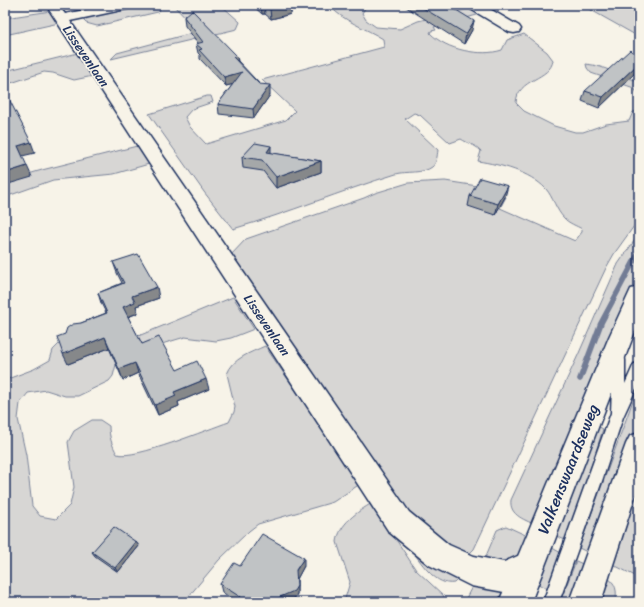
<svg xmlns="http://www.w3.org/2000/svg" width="644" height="607" viewBox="0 0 644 607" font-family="Sriracha,sans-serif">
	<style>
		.green { fill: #d7d6d4; stroke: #798299 }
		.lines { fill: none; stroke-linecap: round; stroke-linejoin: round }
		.stream { fill: #727c95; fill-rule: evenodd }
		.service-casing { stroke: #1b2f5e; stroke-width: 3 }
		.minor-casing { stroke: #1b2f5e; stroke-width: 3 }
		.secondary-casing { stroke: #1b2f5e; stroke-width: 3 }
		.service { fill: #f7f3e8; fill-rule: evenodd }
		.minor { fill: #f7f3e8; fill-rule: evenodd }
		.secondary { fill: #f7f3e8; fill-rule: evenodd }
		.wall { fill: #a5a8a9; stroke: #1b2f5e }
		.shaded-wall { fill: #86888a; stroke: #1b2f5e }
		.building { fill: #c0c3c5; stroke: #1b2f5e }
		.labels { text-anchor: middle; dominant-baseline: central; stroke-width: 3.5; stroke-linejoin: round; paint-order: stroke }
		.street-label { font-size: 13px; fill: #1b2f5e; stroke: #f7f3e8 }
		.near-street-label { font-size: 16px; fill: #1b2f5e; stroke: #f7f3e8 }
	</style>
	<rect width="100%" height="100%" fill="#f7f3e8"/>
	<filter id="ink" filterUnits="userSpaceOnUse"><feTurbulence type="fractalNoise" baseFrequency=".025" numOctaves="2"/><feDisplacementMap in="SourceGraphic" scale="8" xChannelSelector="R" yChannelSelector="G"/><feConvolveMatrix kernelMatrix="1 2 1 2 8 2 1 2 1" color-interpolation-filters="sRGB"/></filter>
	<g filter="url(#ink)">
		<path class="green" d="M138 5H157L160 10 158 12 97 26 86 23 84 21C90 13 127 8 138 5Z
			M173 5H221L240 22 237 29 111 59 117 53 192 33 195 28Z
			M329 5H371L366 7 362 13 366 20 376 27 400 29 418 21 475 7 484 13 434 27 436 30 431 31 430 33C446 50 481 57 502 50L507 40 524 34 547 52 553 60C551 80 517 78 516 103L524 111 554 126 575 132H583L606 124 629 121 633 112 639 111V219L614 254 606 268 474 549 470 553 457 554 413 518 230 256 246 239 364 198 375 193 408 183 445 181 484 187 506 197 500 208 575 241 582 232V229C577 226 568 223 564 218 556 210 553 197 546 189 529 171 501 165 478 161L481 151C477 146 467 143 461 139L450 143 420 115 414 113 405 119 438 150C437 156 437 163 432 167 423 174 406 171 396 174 341 191 288 213 233 229L204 192 149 114 207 96H211L213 102 192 109 185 117 190 127 206 144 286 120 295 111 262 80 384 47 383 39C366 28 342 21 329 5Z
			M582 5H639V37Z
			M51 11 59 23 5 35V18Z
			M78 53 93 76 74 80 53 73 44 72 5 85V71Z
			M586 64C607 66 620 77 639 81V96L634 88 591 73 587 68Z
			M137 146 149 164 114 174 53 180 5 197V181L42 170Z
			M639 234V282L538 526C526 520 509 516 511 500L579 353 618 264Z
			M233 297 254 329 231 338 216 341 185 337 165 343 117 361 113 376 109 381 78 396H65L46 390 28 393 20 403 18 419 26 455 32 506 40 516 56 519 70 505 74 487 68 442 74 431 92 420H100L109 426C109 437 112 445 117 454 135 460 208 429 229 422L234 412 235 407 227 374C233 358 250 353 265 346L360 484 333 502 258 524 249 531 219 560 184 602H5V380L34 369 50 360 53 350 60 343 131 339Z
			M639 384V423L593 555 579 548Z
			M596 425 603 429 582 496 565 540 552 534Z
			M639 468V578L608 562Z
			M372 503 416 570 443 595 446 602H344L350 582 337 542C339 524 357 512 372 503Z
			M506 526 534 539C519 564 509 563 483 563L497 530Z
			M547 545 561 553 547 589 533 581Z
			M413 552 459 578 454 583C436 586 423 565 413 552Z
			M576 561 587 566 577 602H560Z
			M606 577C616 582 618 592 615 602H595Z
			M474 583 504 589 507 602H464Z"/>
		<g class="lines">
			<path class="stream" d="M639 250V257L604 323 583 379 582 381 580 382 578 381 577 379 598 323 636 252Z"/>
			<g class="service-casing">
				<path id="service" d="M619 355 624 356 625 360V384L634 364 639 363V382L623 417 602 481 559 602H543L611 413 613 360 614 356Z"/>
			</g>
			<g class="minor-casing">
				<path id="minor" d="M46 5H58L65 14 108 5H132L131 8 70 21 409 512 449 545 474 556 504 562 529 551 540 555 544 566 540 577 504 592 471 586 429 565 389 532Z
					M468 5H483L519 26 521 29 519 32 514 33 509 32 469 8Z"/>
			</g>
			<g class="secondary-casing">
				<path id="secondary" d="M639 287V321L531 602H499L609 337 631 289Z
					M639 433V484L601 602H569L626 444 630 436Z"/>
			</g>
			<use href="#service" class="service"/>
			<use href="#minor" class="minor"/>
			<use href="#secondary" class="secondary"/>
		</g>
		<path class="wall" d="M252 5H291V14L271 19 265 14H262Z
			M403 5H448L472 30 464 44Z
			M184 17 237 56 238 61 270 95 254 118 219 114 218 104 233 84 226 86 200 59V55L198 53 196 44 198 43 185 26Z
			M639 63V66L637 71 599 108 582 101 585 91Z
			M271 153 321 161V172L276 188 263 171 243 168 242 157Z
			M470 196 505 197 495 215 468 206Z
			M113 262 159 298 136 306 138 313 128 317 142 344 177 370 209 389 178 402 179 406 158 415 138 373 123 380 109 348 68 364 65 334 81 323 106 313 101 303 98 293 122 283 117 273Z
			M136 542 139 546 118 572 95 556 92 552Z
			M240 566H304L297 579V594L294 599 287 602H237L222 592 220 584Z"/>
		<path class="shaded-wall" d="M261 5H264L265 14H262Z
			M289 5H291V14L271 19 270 9Z
			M474 21 472 30 464 44 466 34Z
			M237 56 238 65 233 57Z
			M639 63V66L637 71 599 108 603 97Z
			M242 72 243 82 226 86 224 77Z
			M270 85V95L254 118 253 109Z
			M31 142 35 153 22 156 18 146Z
			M271 146V156L267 152Z
			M321 161V172L276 188V177Z
			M27 166 32 177 5 185V173Z
			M508 186 505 197 495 215 498 204Z
			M157 287 159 298 136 306 138 313 127 317 123 307 132 296Z
			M105 337 109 348 68 364 63 354Z
			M135 363 138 373 123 380 119 369Z
			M206 379 209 389 178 402 179 406 158 415 155 405 174 392Z
			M136 542 139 546 118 572 115 568Z
			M304 558V566L297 579V594L294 599 287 602H276Z"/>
		<path class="building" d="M265 5H289L270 9Z
			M418 5H448L474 21 466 34Z
			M192 10 237 56 233 57 259 84 270 85 253 109 218 104 242 72 224 77 199 50 202 49 196 44 203 42 184 17Z
			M630 50 639 59V63L603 97 585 91Z
			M9 99 31 142 18 146 27 166 5 173V100Z
			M255 143 271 146 267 152 321 161 276 177 262 160 242 157Z
			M480 178 508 186 498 204 470 196Z
			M138 254 157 287 132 296 135 302 123 307 142 344 159 337 177 370 197 361 206 379 174 392 176 396 155 405 135 363 119 369 105 337 63 354 57 337 65 334 67 328 73 324 81 323 107 313 98 293 124 283 113 262Z
			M114 527 136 542 115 568 92 552Z
			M262 534 304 558 296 570 297 586 294 591 280 597 276 602H248L220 584 234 563 240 566Z"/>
	</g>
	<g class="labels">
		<g class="street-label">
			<text transform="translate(86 56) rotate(56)">Lissevenlaan</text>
			<text transform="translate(267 325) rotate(56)">Lissevenlaan</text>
		</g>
		<g class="near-street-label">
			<text transform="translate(568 469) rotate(-68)">Valkenswaardseweg</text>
		</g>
	</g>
	<rect width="644" height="607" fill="none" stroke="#f7f3e8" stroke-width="20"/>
	<rect x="10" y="10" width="624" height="587" fill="none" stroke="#1b2f5e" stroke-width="1.5" filter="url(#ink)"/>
</svg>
